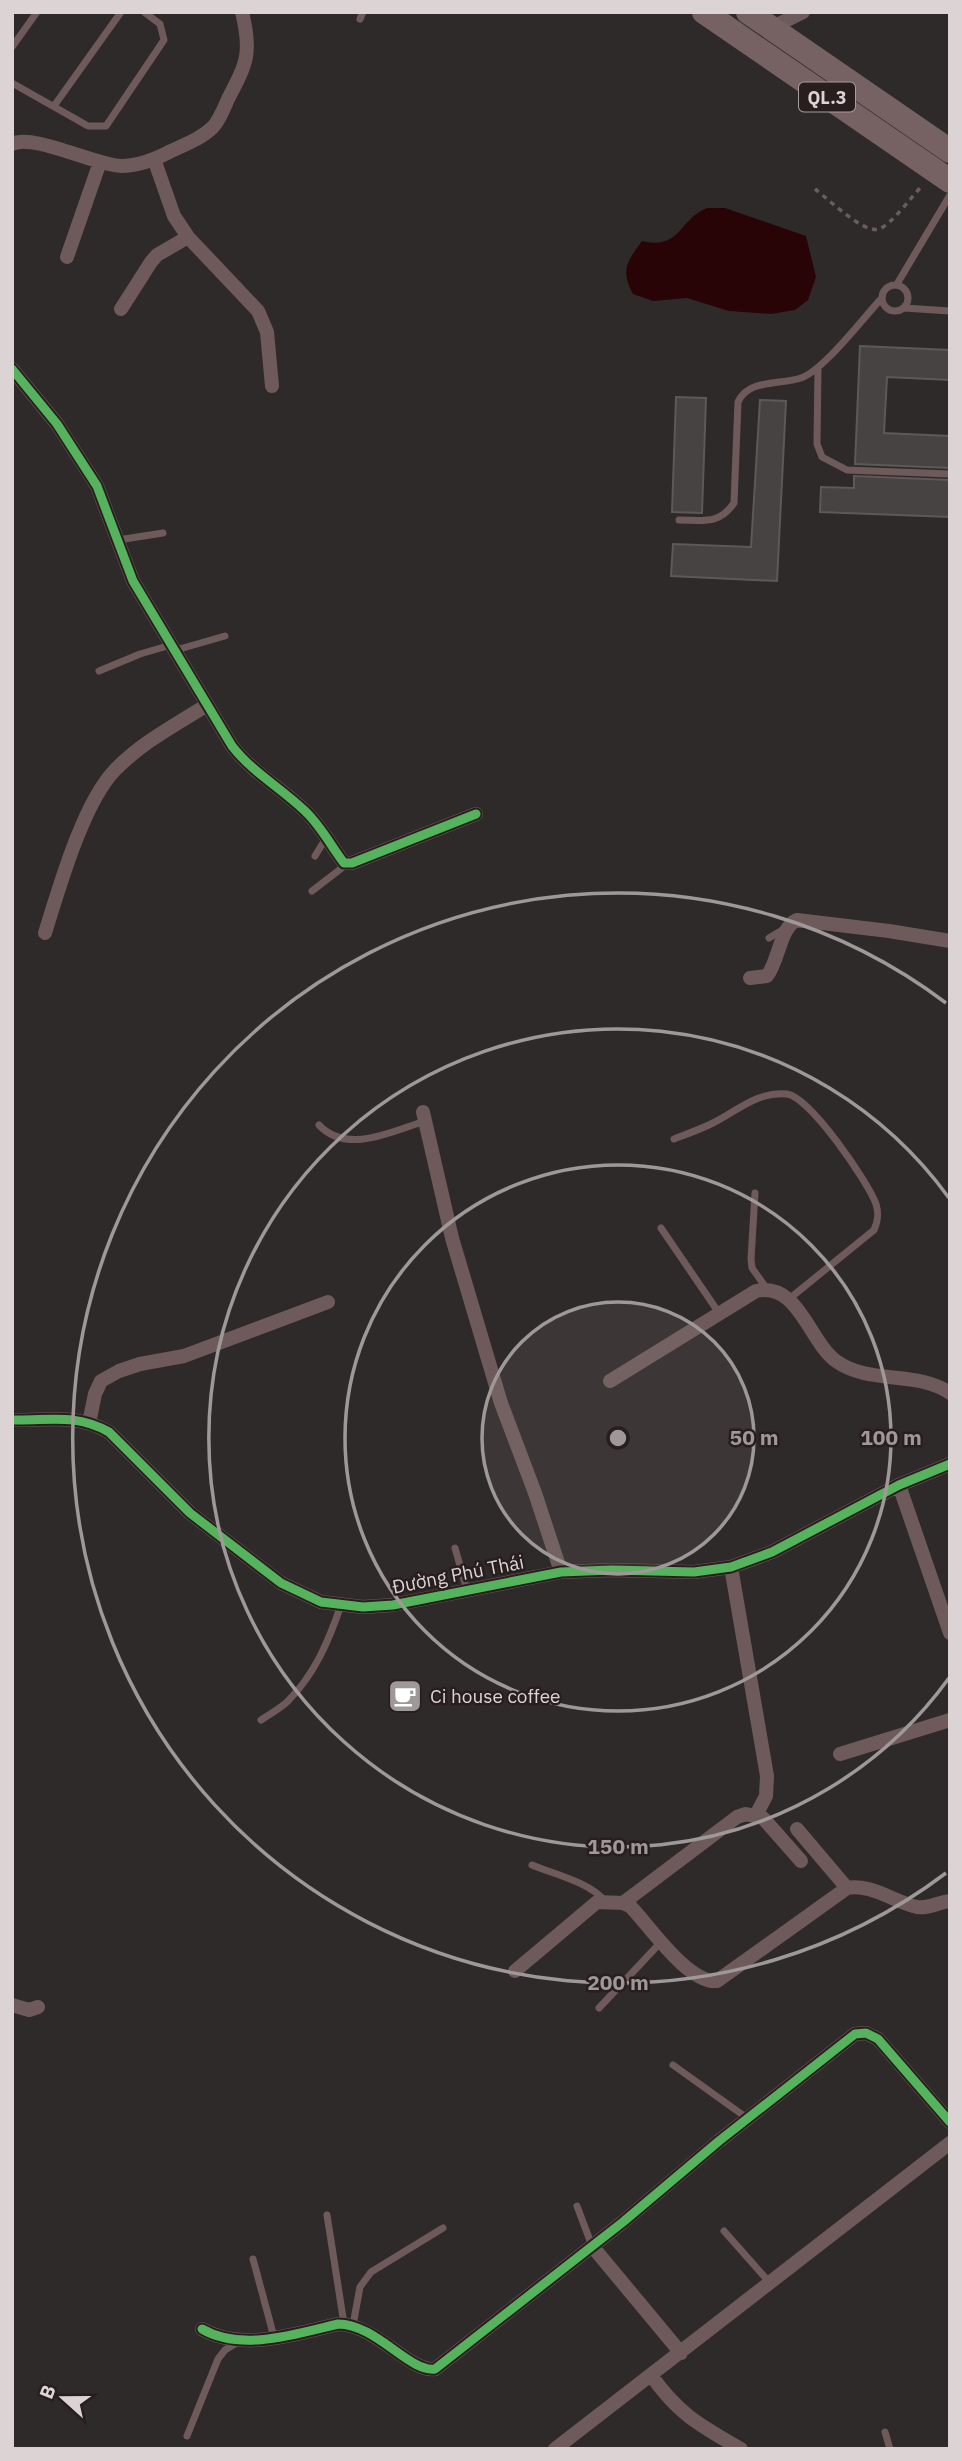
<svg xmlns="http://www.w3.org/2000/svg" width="962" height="2461" viewBox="0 0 962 2461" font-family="'IBM Plex Sans',sans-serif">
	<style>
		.water { fill: #290407 }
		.building { fill: #484343; stroke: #5d5959; stroke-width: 2 }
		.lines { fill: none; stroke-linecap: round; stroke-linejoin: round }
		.path { stroke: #6a5d5d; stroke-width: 3.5; stroke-dasharray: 5 5; stroke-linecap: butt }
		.service { stroke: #6f5a5b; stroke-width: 7 }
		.minor { stroke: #6f5a5b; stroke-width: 14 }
		.trunk { stroke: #766262; stroke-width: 24 }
		.cycleway-casing { stroke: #281e1d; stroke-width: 13 }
		.cycleway { stroke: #56b35d; stroke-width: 9 }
		.ring { fill: none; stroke: #9f9898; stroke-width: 3.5 }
		.labels { text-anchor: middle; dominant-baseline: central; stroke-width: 5; stroke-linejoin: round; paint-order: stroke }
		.shield { fill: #281e1d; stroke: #a69d9d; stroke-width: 2 }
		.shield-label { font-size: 18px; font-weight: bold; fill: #dcd4d4 }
		.street-label { font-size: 19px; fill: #dcd4d4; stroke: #281e1d }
		.poi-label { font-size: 19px; fill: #dcd4d4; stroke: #281e1d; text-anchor: start }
		.centre { fill: #9f9898; stroke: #281e1d; stroke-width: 3.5 }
		.ring-label { font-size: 21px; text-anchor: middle; font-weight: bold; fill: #9f9898; stroke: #281e1d; stroke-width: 5; stroke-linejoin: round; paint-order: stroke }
	</style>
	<rect width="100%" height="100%" fill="#2f2a2a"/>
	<path class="water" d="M707 208H725L806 236 816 277 808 300 795 310 771 314 729 311 687 298 653 301 633 294C620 269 627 262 642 241 681 250 678 220 707 208Z"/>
	<path class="building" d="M860 346 950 350V380L887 377 884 433 950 436V468L855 464Z
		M676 397 706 398 702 513 672 512Z
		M760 400 786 401 777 581 671 576 673 544 751 547Z
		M854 476 950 480V517L820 512 821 487 854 488Z"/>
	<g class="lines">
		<path class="path" d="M815 189C828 199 864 234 879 229 891 225 912 196 922 186"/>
		<path class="service" d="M360 19 363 12
			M12 47 37 12
			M12 83 88 126H106L164 40 160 24 144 12
			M54 106 121 12
			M897 284 950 195
			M882 298a13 13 0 1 1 26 0a13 13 0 1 1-26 0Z
			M904 308 950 311
			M818 368 817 444 822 457 847 470 950 474
			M679 520C703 520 719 525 734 503L738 402C748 379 780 385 801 378 824 370 863 318 882 298
			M118 540 163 533
			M176 650 225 636
			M99 671 140 654 171 645
			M315 856 326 838
			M312 891 347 864
			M769 938 784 929
			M319 1125C347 1155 393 1131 425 1121
			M674 1139C687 1134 701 1129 713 1123 737 1111 758 1091 787 1094 810 1097 868 1182 876 1204 879 1214 878 1221 874 1230L789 1299
			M755 1193 751 1259 752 1268 767 1289
			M661 1228 719 1313
			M455 1548 467 1590
			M261 1720C270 1714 281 1708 288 1701 315 1674 329 1640 341 1605
			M532 1865C554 1874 589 1882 605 1901
			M599 2008 661 1942
			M673 2065 747 2118
			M577 2206 592 2246
			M327 2215 344 2324
			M724 2231 770 2283
			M253 2259 274 2337
			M353 2325 360 2287 371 2272 443 2228
			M885 2432 890 2449
			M187 2436 218 2359 225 2350 238 2342"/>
		<path class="minor" d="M771 28 803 12
			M12 144C33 133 94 165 121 166 139 166 156 159 171 151 186 144 202 138 213 127 220 119 224 108 228 99 247 63 252 53 242 12
			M154 159 174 216 188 237 258 311 267 332 272 386
			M67 257 100 162
			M121 309 151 262 157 255 188 237
			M12 369 57 424 97 486 133 581 232 746C252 772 281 788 305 811 321 826 331 846 344 863H352L476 814
			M45 933C59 888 83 803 115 770 141 743 175 725 207 705
			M750 978 767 976C779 961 780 927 797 920L889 931 950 941
			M423 1112 452 1238 501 1403 535 1493 561 1572
			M610 1381 756 1291C799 1282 808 1340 836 1361 869 1385 916 1370 950 1393
			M12 1420C49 1421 75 1413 109 1432L190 1513 281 1583 321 1602 363 1607 393 1605 561 1572 612 1570 694 1572 731 1567 772 1552 899 1485 950 1464
			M89 1423 95 1394 101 1381 119 1371 140 1364 184 1356 328 1302
			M899 1485 950 1633
			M731 1567 767 1776 766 1796 756 1815
			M840 1754 950 1720
			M797 1829 847 1888
			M623 1903 737 1817 746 1814 763 1818 801 1861
			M515 1971 597 1902 623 1903 630 1906C649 1925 688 1984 717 1981L847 1888C869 1883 895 1902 917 1907 929 1909 938 1902 950 1901
			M12 2005 29 2010 38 2007
			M592 2246 681 2353
			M202 2329C241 2352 296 2334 338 2324 376 2324 410 2373 435 2369L623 2222 719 2141 855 2034 866 2033 878 2039 950 2122
			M651 2375C678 2414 701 2426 741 2449
			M555 2449 950 2143"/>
		<path class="trunk" d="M704 12 950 181
			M748 12 950 151"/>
		<g class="cycleway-casing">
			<path id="cycleway" d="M12 369 57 424 97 486 133 581 232 746C252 772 281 788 305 811 321 826 331 846 344 863H352L476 814
				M12 1420C49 1421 75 1413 109 1432L190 1513 281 1583 321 1602 363 1607 393 1605 561 1572 612 1570 694 1572 731 1567 772 1552 899 1485 950 1464
				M202 2329C241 2352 296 2334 338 2324 376 2324 410 2373 435 2369L623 2222 719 2141 855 2034 866 2033 878 2039 950 2122"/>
		</g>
		<use href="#cycleway" class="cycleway"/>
	</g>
	<circle cx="618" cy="1438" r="136" fill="#9f9898" fill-opacity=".12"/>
	<g class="ring">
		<circle cx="618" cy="1438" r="136"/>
		<circle cx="618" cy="1438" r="273"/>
		<path d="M949 1678A409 409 0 1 1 949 1198"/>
		<path d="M946 1873A545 545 0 1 1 946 1003"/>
	</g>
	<defs>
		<g id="cafe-square" transform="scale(1.75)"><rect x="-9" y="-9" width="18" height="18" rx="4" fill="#9f9898" stroke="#281e1d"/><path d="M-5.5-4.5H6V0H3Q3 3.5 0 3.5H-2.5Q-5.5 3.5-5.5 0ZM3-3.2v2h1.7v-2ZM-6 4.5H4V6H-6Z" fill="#fff"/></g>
	</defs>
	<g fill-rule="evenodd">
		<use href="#cafe-square" x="405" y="1696"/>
	</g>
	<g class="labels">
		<rect class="shield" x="799" y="82.5" width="56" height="29" rx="5"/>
		<g class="shield-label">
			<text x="827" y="97">QL.3</text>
		</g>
		<g class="street-label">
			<text transform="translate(458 1574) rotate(-11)">Đường Phú Thái</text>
		</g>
		<g class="poi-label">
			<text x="430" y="1696">Ci house coffee</text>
		</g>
	</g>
	<circle cx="618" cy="1438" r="10" class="centre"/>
	<g class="ring-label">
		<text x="754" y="1445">50 m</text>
		<text x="891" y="1445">100 m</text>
		<text x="618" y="1854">150 m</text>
		<text x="618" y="1990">200 m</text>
	</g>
	<rect width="962" height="2461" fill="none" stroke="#dcd4d4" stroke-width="28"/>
	<g transform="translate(63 2398) rotate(291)" stroke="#281e1d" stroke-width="5" paint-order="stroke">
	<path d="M0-5L12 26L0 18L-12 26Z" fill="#dcd4d4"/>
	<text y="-10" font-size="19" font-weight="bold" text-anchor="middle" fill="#dcd4d4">B</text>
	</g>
</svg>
